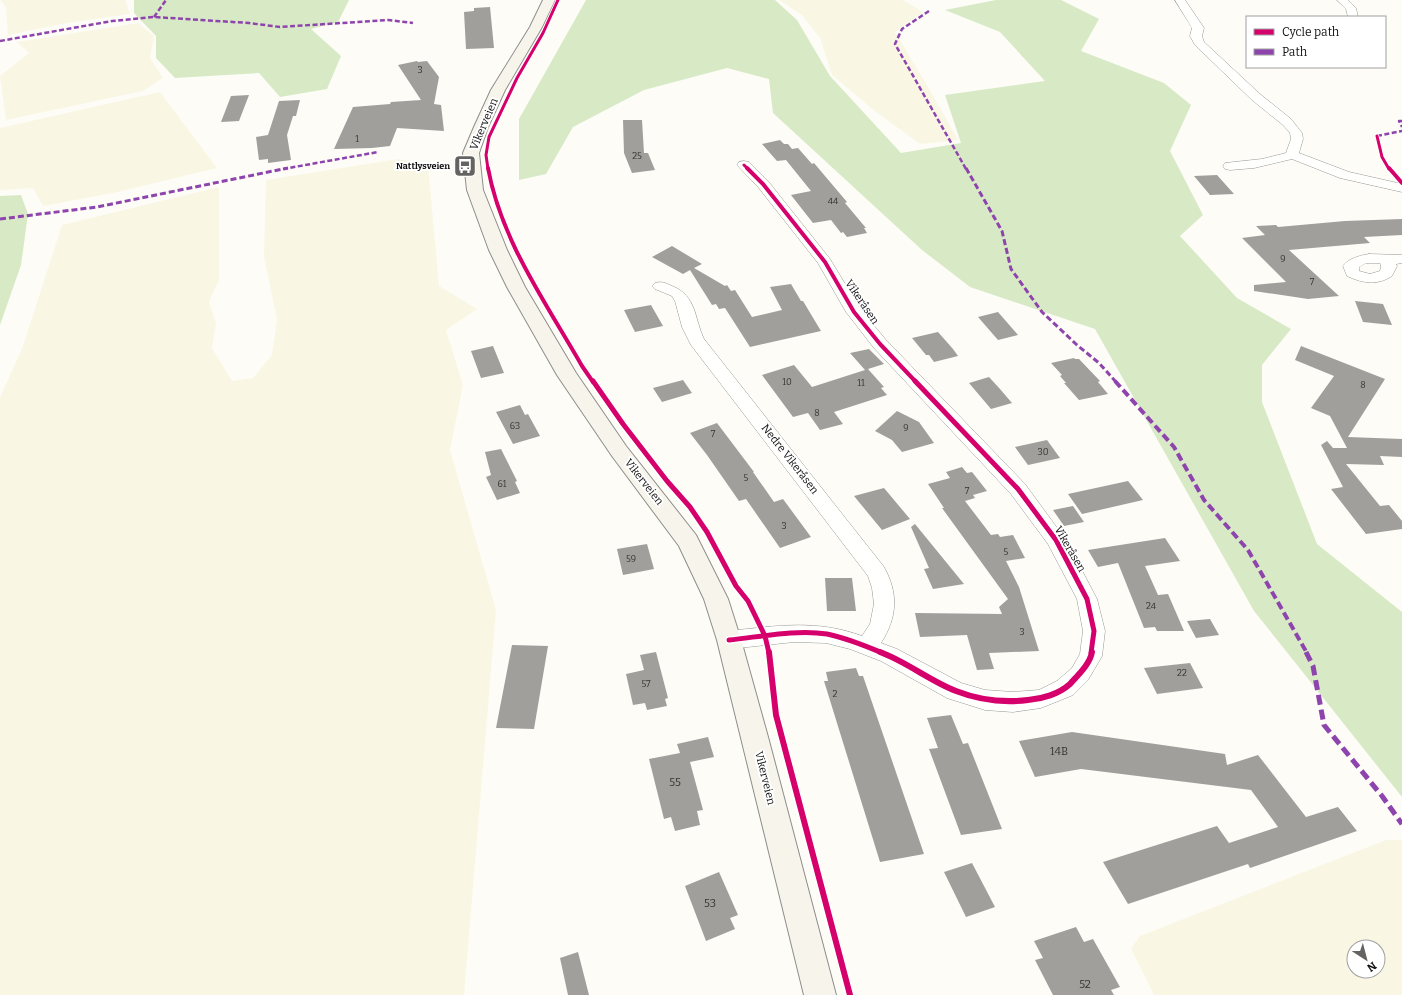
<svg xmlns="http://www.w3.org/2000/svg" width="1402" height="995" viewBox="0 0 1402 995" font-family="Bitter,serif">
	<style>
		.farmland { fill: #f9f7e4; fill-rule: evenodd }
		.forest { fill: #d8eac5 }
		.building { fill: #a19f9c }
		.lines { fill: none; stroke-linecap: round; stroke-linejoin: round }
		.street-casing { stroke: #979795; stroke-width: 1 }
		.secondary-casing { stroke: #8e8d8b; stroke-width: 2 }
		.street { fill: #fffffe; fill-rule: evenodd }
		.secondary { fill: #f6f4eb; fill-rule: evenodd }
		.quiet-far3 { stroke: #8e44ad; stroke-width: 2.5; stroke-dasharray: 5 2.5; stroke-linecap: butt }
		.quiet-far2 { stroke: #8e44ad; stroke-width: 3; stroke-dasharray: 6 3; stroke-linecap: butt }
		.quiet-far1 { stroke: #8e44ad; stroke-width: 4; stroke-dasharray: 8 4; stroke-linecap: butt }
		.quiet { stroke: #8e44ad; stroke-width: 5; stroke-dasharray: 10 5; stroke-linecap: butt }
		.cycleway-far3-casing { stroke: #fff; stroke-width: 4.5 }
		.cycleway-far2-casing { stroke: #fff; stroke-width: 6 }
		.cycleway-far1-casing { stroke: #fff; stroke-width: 8 }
		.cycleway-casing { stroke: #fff; stroke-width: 9 }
		.cycleway-far3 { stroke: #d6006c; stroke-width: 3 }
		.cycleway-far2 { stroke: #d6006c; stroke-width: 4 }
		.cycleway-far1 { stroke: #d6006c; stroke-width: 5 }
		.cycleway { stroke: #d6006c; stroke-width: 6 }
		.labels { text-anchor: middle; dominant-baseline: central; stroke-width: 4; stroke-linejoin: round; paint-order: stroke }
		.number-label { font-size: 9px; fill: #353434 }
		.far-poi-label { font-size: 9px; font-weight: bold; fill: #111; stroke: #fff; text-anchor: end }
		.street-label { font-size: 11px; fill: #111; stroke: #fff }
		.near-number-label { font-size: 11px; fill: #353434 }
	</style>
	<rect width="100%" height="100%" fill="#fdfcf7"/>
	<path class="farmland" d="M1 0H125L130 14 67 23 8 35 6 8Z
		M779 0H903L923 12 895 32 927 85 958 140 920 144 876 112 832 75 820 38 802 15Z
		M138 23 154 36 150 58 163 78 143 91 6 120 0 76 29 53 17 42Z
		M160 92 217 168 113 193 43 206 33 188 0 190V128Z
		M398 159 428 165 439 286 477 309 446 330 463 385 450 450 496 610 464 995H0V397L22 349 62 225 219 187V280L209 302 216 323 212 348 232 381 253 378 272 355 277 319 264 257 266 180Z
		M1386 840H1402V995H1154L1131 949 1140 936ZM1354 947H1378V971H1354Z"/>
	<path class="forest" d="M134 0H349L338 22 311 29 341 56 327 89 280 97 259 73 175 78 156 58V36L134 13Z
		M586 0H775L797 20 830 76 901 153 961 143 945 95 1045 81 1000 32 945 10 996 0H1061L1099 19 1081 51 1164 83 1191 105 1170 151 1203 215 1180 236 1237 298 1291 329 1262 365V402L1317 544 1402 612V797L1254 611 1095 329 970 287 922 250 773 113 769 79 727 68 644 90 573 127 546 174 519 180V119Z
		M21 195 28 214 21 265 0 325V196Z"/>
	<path class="building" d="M490 7 494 48 466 49 464 12 474 11V8Z
		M417 61 418 62 427 61 439 77 434 104 441 105 444 131 397 128 390 146 372 148 334 149 353 107 390 104 391 102 421 100 398 65Z
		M249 95 239 121 221 122 231 96Z
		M300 100 296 116H293L287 135 291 160 268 163V159L259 160 256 137 268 135 279 101Z
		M623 120H642L644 153H648L655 170 632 173 624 153Z
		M780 140 784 144H788L792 149 798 148 812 164 814 163 847 202 845 203 866 228H864L867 233 847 237 843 232 841 233 831 220 813 223 791 195 811 191 786 160 777 161 762 144Z
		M1217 175 1234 194 1210 195 1194 176Z
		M1402 219V235L1364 237 1370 243 1289 250 1339 296 1308 299 1254 291V285L1286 282 1242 238 1265 235 1256 226 1276 225 1278 227 1345 221Z
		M672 246 702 264 694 268 725 286 727 285 731 291 735 290 752 317 782 310 770 287 791 284 801 301H803L821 331 750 347 725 308 719 309 716 304 712 305 690 270 683 274 652 257Z
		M1355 301 1383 304 1392 325 1363 322Z
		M651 305 663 326 635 332 624 310Z
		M998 312 1018 335 998 340 978 317Z
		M938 332 953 349 958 356 934 362 929 355H926L912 338Z
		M493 346 504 373 481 378 471 351Z
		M1301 346 1385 379 1348 437 1402 439V457L1380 456 1384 465 1346 464 1380 506 1389 505 1402 521V529L1366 534 1331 489 1343 487 1321 445 1327 441 1333 448H1347L1330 416 1311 408 1334 376 1295 360Z
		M869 349 884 364 868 369 884 387 881 388 887 395 834 412 843 424 820 430 808 413 793 417 762 375 794 365 812 387 865 370 850 353Z
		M1074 358 1075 359H1079L1100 381 1098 382 1108 394 1079 400 1064 383H1066L1060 376 1062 375 1051 363Z
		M989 377 1000 389 1012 403 991 409 969 383Z
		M683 380 692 393 662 402 653 388Z
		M520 405 525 415 528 414 540 436 513 444 496 412Z
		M897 411 919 422 934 443 902 452 892 440 875 431Z
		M717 423 754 472H753L774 502 783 499 811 537 780 548 746 499 739 501 707 455 690 433Z
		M1047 440 1060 458 1028 465 1015 447Z
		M501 449 517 481 515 482 520 493 497 500 486 477 491 475 485 452Z
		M962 467 967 473 972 472 987 491 973 495 975 498 965 501 991 535 998 534 1000 537 1013 535 1025 558 1006 561 1019 587 1039 651 989 653 994 669 977 670 967 635 920 637 915 613 1002 614 999 607 1008 599 942 508H944L928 484 950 478 946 472Z
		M1128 481 1143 500 1082 514 1068 494Z
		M884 488 910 519 882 530 854 496Z
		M1073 506 1084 522 1064 526 1053 510Z
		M915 524 964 584 933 589 924 569 929 568 911 527Z
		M1165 538 1180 561 1145 566 1158 595 1168 594 1184 631H1157L1155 627 1144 628 1118 563 1098 567 1088 550Z
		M647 544 654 569 623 575 617 549Z
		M825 578H852L856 611H827Z
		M1210 619 1219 635 1196 638 1187 621Z
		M512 645 548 646 534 729 496 728Z
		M656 652 668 698 665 699 667 706 647 710 645 703 633 705 626 674 644 670 640 655Z
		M1190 663 1203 688 1157 694 1144 668Z
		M856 668 859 676H863L924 854 880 862 824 681H828L826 672Z
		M951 715 963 744 968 743 1002 829 961 835 929 749 938 748 927 718Z
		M1072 732 1225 754 1227 765 1258 755 1306 817 1338 807 1357 831 1250 868 1248 864 1128 904 1103 862 1217 826 1229 843 1278 827 1251 790 1081 769 1035 777 1019 741Z
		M708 737 714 757 690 762 703 810 697 811 700 825 675 831 671 817 664 819 649 759 680 753 677 744Z
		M972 863 995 907 966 917 944 872Z
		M719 872 738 915 730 918 735 929 706 941 685 886Z
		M1076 927 1084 942 1093 939 1120 987 1111 990 1114 995H1053L1035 960 1043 958 1034 941Z
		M578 952 589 995H568L560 958Z"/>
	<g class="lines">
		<g class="street-casing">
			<path id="street" d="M1175 0H1185L1204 28 1202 36 1204 42 1260 94 1291 119 1302 133 1303 139 1299 153 1349 172 1402 184V192L1340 178 1292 159 1254 168 1230 170 1225 169 1223 166 1225 163 1262 159 1286 153 1291 139 1290 133 1283 125 1252 100 1195 45 1190 36 1192 28Z
				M1337 0H1348L1356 8 1358 17H1348L1346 9Z
				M744 161 749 162 768 181 830 259 861 310 886 340 1025 484 1066 540 1097 599 1105 631 1102 656 1088 680 1073 695 1041 708 1013 712 985 710 947 698 881 661 850 649 826 643 794 642 729 649 721 646 718 640 721 634 729 631C776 626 816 619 862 636L870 624 874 604 872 588 868 576 691 345 682 327 675 301 672 296 655 289 652 286 655 283C661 281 666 283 672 286 697 296 694 318 704 339L884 567C899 594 897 618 881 643L897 649 961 683 985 690 1013 692 1039 690 1057 681 1072 668 1080 654 1083 631 1077 599 1048 544 1011 494 874 348 846 312 818 263 758 187 737 165 739 162Z
				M1369 254 1402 255V263L1396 264 1397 266 1392 276C1377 286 1362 283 1347 276L1343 266C1349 258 1359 256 1369 254ZM1366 263H1380L1381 266 1380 271 1370 274 1359 271V267Z"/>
		</g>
		<g class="secondary-casing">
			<path id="secondary" d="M543 0H555L542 27 505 90 488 127 479 153 483 190 507 250 525 287 576 373 626 446 696 535 728 599 741 640 768 737 836 995H804L717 640 704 599 679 546 612 456 557 375 507 287 489 250 467 190 463 153 474 127 491 90 530 27Z"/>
		</g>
		<use href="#street" class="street"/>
		<use href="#secondary" class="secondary"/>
		<path class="quiet-far3" d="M929 11 902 29 895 44 966 169
			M154 17 166 0
			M0 41 112 21 154 17 249 23 280 27 388 20 413 23
			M1402 121H1399L1402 127
			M1377 136 1402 131
			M283 169 378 152"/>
		<path class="quiet-far2" d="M966 168 1002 231 1011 269 1042 312 1077 345 1099 363 1116 382
			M0 219 97 207 288 168"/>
		<path class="quiet-far1" d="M1115 381 1174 447 1204 500 1248 550 1307 653"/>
		<path class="quiet" d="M1306 652 1313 666 1324 725 1382 796 1402 824"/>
		<g class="cycleway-far3-casing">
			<path id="cycleway-far3" d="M1377 136 1382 157 1389 169
				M744 165 748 169
				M488 169 486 155 489 137 517 78 543 33 558 0"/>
		</g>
		<g class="cycleway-far2-casing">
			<path id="cycleway-far2" d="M488 168C501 240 546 303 582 366L593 382
				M747 168 763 184 825 262 854 312 880 344 916 382
				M1389 168 1402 183"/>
		</g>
		<g class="cycleway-far1-casing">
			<path id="cycleway-far1" d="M593 381 623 424 667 481 690 507 707 532 736 586 748 601 765 636 769 653
				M915 381 1018 489 1056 540 1087 599 1094 631 1091 653
				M729 640C759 637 797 629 827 634 847 638 865 646 883 653"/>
		</g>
		<g class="cycleway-casing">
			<path id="cycleway" d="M769 652 776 715 850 995
				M880 652C907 662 930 681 956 691 979 700 1003 703 1028 700 1042 699 1059 694 1070 684 1078 675 1090 664 1092 652"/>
		</g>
		<use href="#cycleway-far3" class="cycleway-far3"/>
		<use href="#cycleway-far2" class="cycleway-far2"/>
		<use href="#cycleway-far1" class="cycleway-far1"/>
		<use href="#cycleway" class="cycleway"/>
	</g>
	<defs>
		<g id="bus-square" transform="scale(1.15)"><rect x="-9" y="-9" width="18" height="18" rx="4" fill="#646362" stroke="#fff"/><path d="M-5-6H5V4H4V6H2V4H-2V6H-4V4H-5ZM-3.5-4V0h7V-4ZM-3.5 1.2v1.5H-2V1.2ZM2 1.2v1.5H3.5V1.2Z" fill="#fff"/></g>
	</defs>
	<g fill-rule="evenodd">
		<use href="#bus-square" x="465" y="166"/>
	</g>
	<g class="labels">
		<g class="number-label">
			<text x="420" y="70">3</text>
			<text x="357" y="139">1</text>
			<text x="637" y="156">25</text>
			<text x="833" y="201">44</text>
			<text x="1283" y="259">9</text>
			<text x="1312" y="282">7</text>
			<text x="787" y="382">10</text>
			<text x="861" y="383">11</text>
			<text x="1363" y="385">8</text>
			<text x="817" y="413">8</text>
			<text x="515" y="426">63</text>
			<text x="906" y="428">9</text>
			<text x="713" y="434">7</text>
			<text x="1043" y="452">30</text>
			<text x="746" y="478">5</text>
			<text x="502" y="484">61</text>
			<text x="967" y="491">7</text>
			<text x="784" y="526">3</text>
			<text x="1006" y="552">5</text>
			<text x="631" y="559">59</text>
			<text x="1151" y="606">24</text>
			<text x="1022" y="632">3</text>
			<text x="1182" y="673">22</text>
			<text x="646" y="684">57</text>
			<text x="835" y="694">2</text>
		</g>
		<g class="far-poi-label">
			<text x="450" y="166">Nattlysveien</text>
		</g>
		<g class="street-label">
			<text transform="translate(484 124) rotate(-67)">Vikerveien</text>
			<text transform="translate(862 302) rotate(56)">Vikeråsen</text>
			<text transform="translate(790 459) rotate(52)">Nedre Vikeråsen</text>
			<text transform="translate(644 482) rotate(52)">Vikerveien</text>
			<text transform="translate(1070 549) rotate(60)">Vikeråsen</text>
			<text transform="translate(765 778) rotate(76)">Vikerveien</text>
		</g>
		<g class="near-number-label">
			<text x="1059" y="751">14B</text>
			<text x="675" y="782">55</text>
			<text x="710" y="903">53</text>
			<text x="1085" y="984">52</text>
		</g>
	</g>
	<rect x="1246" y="16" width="140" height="52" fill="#ffffff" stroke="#a0a0a0"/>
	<rect x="1254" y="29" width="20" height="6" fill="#d6006c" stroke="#a0a0a0"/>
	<text x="1282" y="36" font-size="12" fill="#111111">Cycle path</text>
	<rect x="1254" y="49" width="20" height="6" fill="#8e44ad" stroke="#a0a0a0"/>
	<text x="1282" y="56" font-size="12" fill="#111111">Path</text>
	<g transform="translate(1366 959) rotate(144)"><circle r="19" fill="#ffffff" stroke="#a0a0a0"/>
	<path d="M0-3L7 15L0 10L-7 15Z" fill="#646362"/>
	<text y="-6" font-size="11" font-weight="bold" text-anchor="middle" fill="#111111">N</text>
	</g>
</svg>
